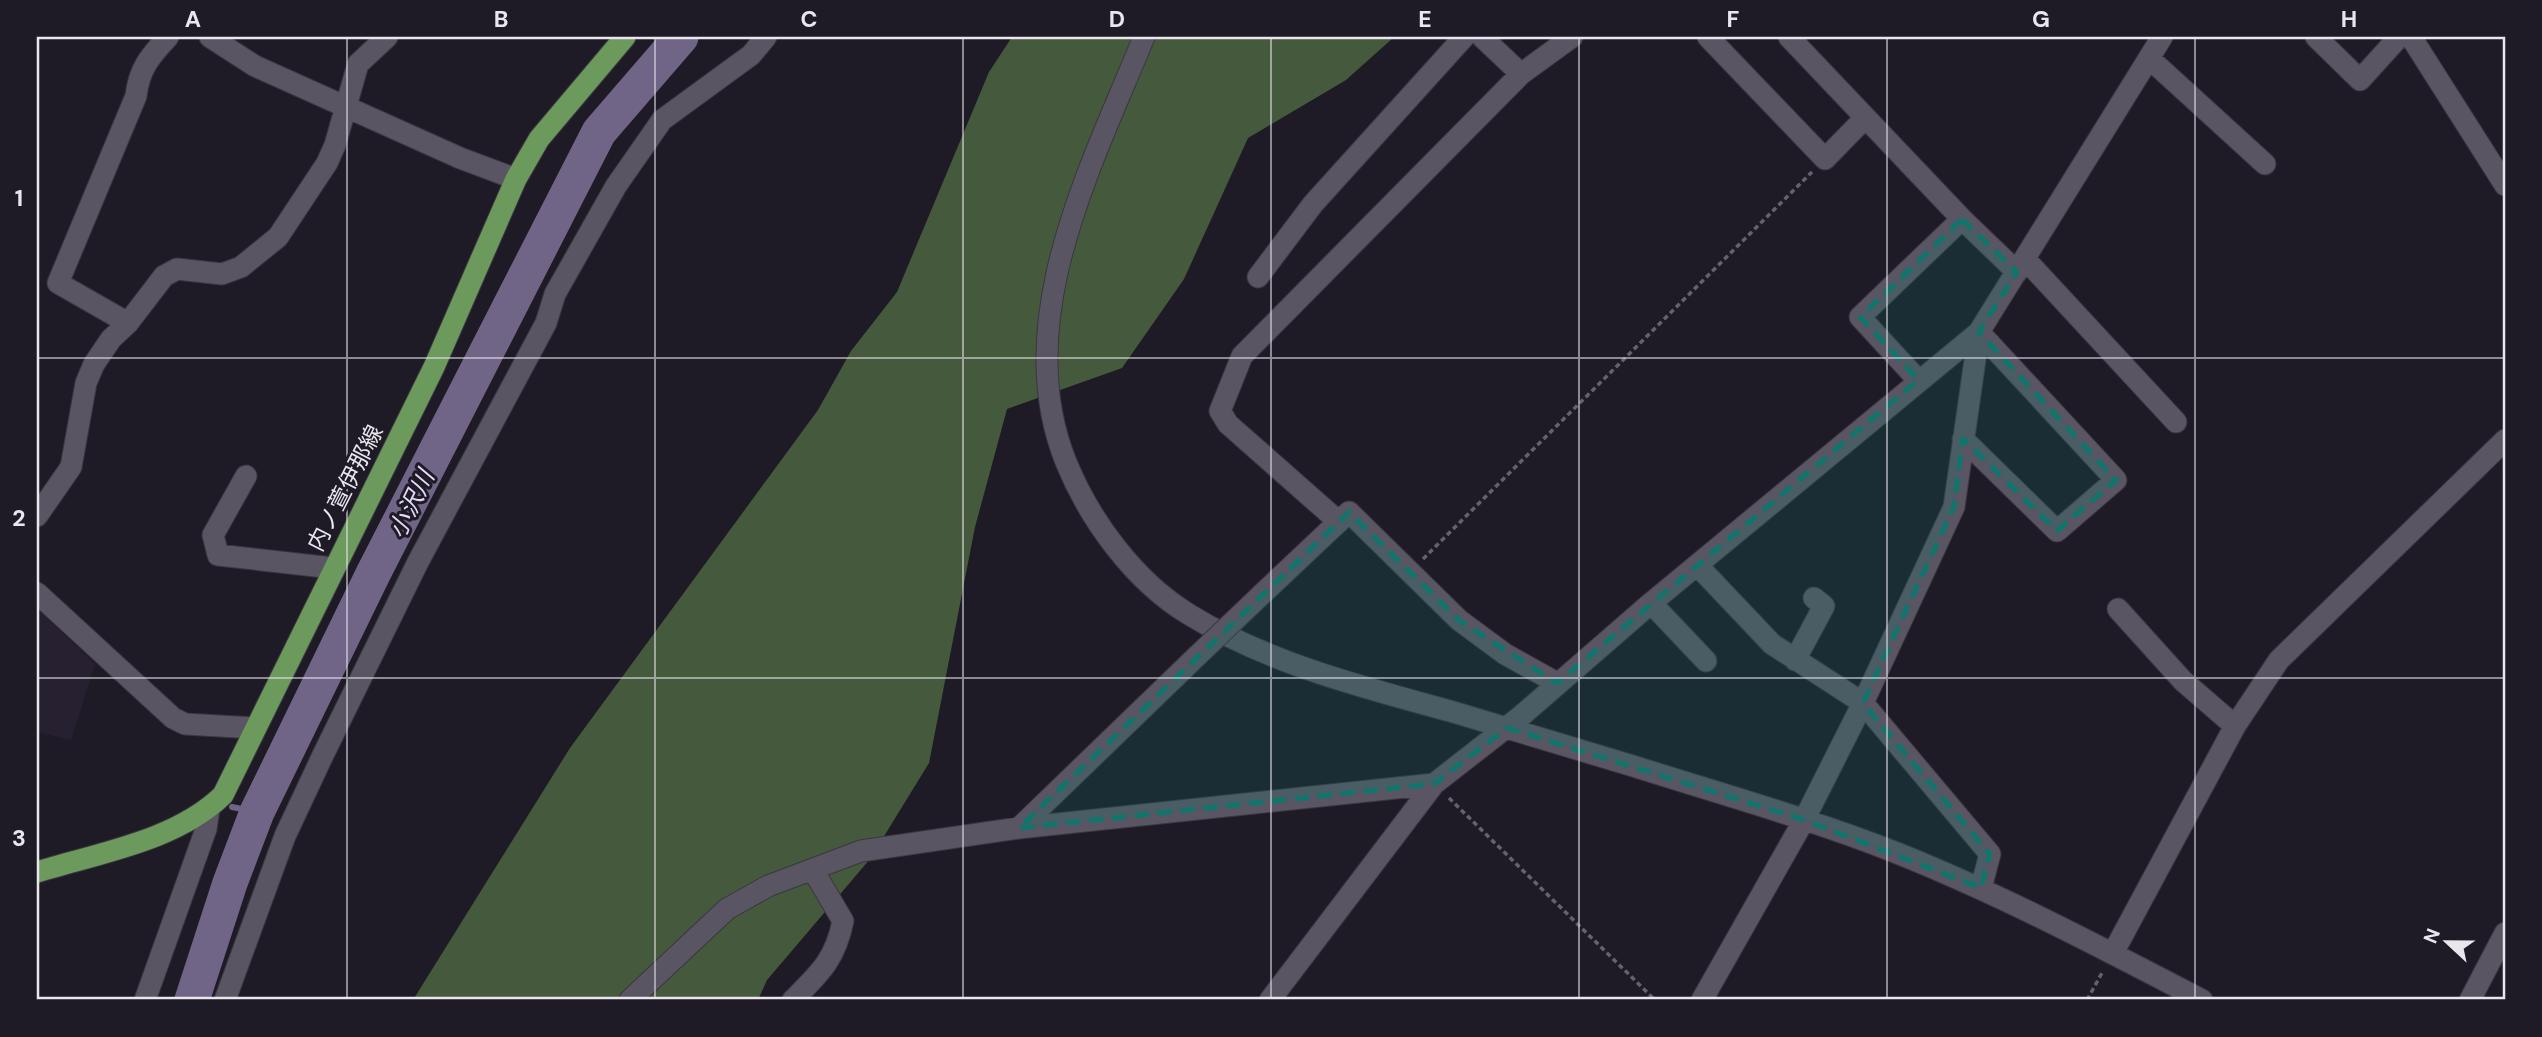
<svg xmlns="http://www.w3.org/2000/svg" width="2542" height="1037" viewBox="0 0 2542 1037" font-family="'DM Sans','Noto Sans JP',sans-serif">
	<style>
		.built { fill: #262031 }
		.forest { fill: #455a3d }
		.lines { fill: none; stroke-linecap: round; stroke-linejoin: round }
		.stream { stroke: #706586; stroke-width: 6 }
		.river { stroke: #706586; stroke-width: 35 }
		.minor-casing { stroke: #3a3740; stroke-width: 23 }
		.major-casing { stroke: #3a3740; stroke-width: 23 }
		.path { stroke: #66626c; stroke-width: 3.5; stroke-dasharray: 5 3.5; stroke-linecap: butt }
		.minor { stroke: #595562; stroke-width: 21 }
		.major { stroke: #6c995c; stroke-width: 21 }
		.minor-bridge-casing { stroke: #3a3740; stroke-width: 23; stroke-linecap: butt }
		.minor-bridge { stroke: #595562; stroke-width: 21 }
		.marked { fill: #0f766e; fill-opacity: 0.2; stroke: #0f766e; stroke-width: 5; stroke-dasharray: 14 9; stroke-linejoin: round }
		.grid { fill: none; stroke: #e9e6ee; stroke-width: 2; stroke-opacity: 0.55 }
		.labels { text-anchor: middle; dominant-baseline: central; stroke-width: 6; stroke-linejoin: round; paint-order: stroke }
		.street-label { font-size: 23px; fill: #e9e6ee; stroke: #1f1b26 }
		.water-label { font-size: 24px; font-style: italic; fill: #e5dafd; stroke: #1f1b26 }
		.neatline { fill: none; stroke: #e9e6ee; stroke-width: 2.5 }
		.grid-label { font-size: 23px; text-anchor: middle; font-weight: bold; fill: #e9e6ee }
	</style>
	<rect width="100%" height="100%" fill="#1f1b26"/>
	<path class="built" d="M37 609 95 664 71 740 37 732Z"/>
	<path class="forest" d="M1012 37H1394L1346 80 1248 138 1184 279 1122 368 1007 409 975 527 929 763 870 859 767 980 758 1000H413L570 748 818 410 851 351 897 292 989 72Z"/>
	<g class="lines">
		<path class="stream" d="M232 807 257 812"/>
		<path class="river" d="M192 1000 230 883 257 812 373 574 599 132 681 37"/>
		<g class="minor-casing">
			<path id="minor" d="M210 37 255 66 460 158 516 179
				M1144 37C1092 165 1009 321 1066 462 1090 521 1135 582 1190 615 1268 663 1362 687 1450 711 1511 729 1572 748 1633 766 1721 794 1811 819 1897 853 2002 895 2102 948 2202 1000
				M1482 37 1521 74
				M1708 37 1825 159 1865 118
				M1789 37 1962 219 2017 272
				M2316 37 2360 80 2399 37
				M2411 37 2505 185
				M2151 60 2265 164
				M2025 259 2176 422
				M1258 277 1313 204 1464 37
				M128 323 164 276 177 269 222 274 241 267 278 237 327 163 335 145 358 64 387 37
				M1918 380 1860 317 1962 219
				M1963 439 2057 531 2116 480 1979 332
				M246 476 213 535 218 555 333 568
				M37 516 71 467 86 383 94 364 111 339 128 323 58 283 136 96C139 69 150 56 168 37
				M1339 522 1228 424 1220 411 1242 356 1521 74 1572 37
				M1697 565 1772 644 1863 703 1990 854 1981 888
				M37 593 173 718 185 724 255 728
				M1260 596 1349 512 1459 620 1505 654 1557 683
				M1651 603 1706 661
				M2118 609 2183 681 2235 726
				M1795 660 1824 606 1814 598
				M1019 828 1197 656
				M2113 953 2235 726 2279 660 2505 440
				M145 1000 206 829 209 809
				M225 1000 285 836 323 755 418 562 546 323 555 294 616 186 662 120 751 55 766 37
				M630 1000 727 909 768 886 861 851 1019 828 1434 784
				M793 1000C820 973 835 960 843 921L813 870
				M1270 1000 1434 784 1521 716 1651 603 1979 332
				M1702 1000 1804 820 1863 703 1954 507 1979 332 2162 37
				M2470 1000 2505 933"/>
		</g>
		<g class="major-casing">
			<path id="major" d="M37 872C98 853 176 841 223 795L434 367 516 179 539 139 625 37"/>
		</g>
		<path class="path" d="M1423 559 1812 172
			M1449 798 1655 1000
			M2087 1000 2103 971"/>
		<use href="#minor" class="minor"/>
		<use href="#major" class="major"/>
		<g class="minor-bridge-casing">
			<path id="minor-bridge" d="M1197 656 1260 596"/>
		</g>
		<use href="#minor-bridge" class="minor-bridge"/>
	</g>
	<path class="marked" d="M1962 219 2017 272 1979 332 2116 480 2057 531 1963 439 1954 507 1863 703 1990 854 1981 888 1804 820 1507 728 1434 784 1019 828 1349 512 1459 620 1557 683 1918 380 1860 317Z"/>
	<path class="grid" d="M347 37V1000M655 37V1000M963 37V1000M1271 37V1000M1579 37V1000M1887 37V1000M2195 37V1000M37 358H2505M37 678H2505"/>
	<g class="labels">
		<g class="street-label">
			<text transform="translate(345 488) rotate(-63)">内ノ萱伊那線</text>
		</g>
		<g class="water-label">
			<text transform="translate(411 504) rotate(-64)">小沢川</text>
		</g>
	</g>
	<rect width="2542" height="1037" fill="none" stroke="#1f1b26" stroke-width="77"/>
	<g transform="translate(2447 942) rotate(292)" stroke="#1f1b26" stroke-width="5" paint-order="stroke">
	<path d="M0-5L12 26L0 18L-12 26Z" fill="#e9e6ee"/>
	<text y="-10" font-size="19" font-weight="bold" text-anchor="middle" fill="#e9e6ee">N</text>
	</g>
	<rect x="38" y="38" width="2466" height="960" class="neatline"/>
	<g class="grid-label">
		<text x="193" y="27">A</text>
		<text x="501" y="27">B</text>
		<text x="809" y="27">C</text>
		<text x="1117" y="27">D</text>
		<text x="1425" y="27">E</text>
		<text x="1733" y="27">F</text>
		<text x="2041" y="27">G</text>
		<text x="2349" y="27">H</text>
		<text x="19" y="206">1</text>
		<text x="19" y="526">2</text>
		<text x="19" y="846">3</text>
	</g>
</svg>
